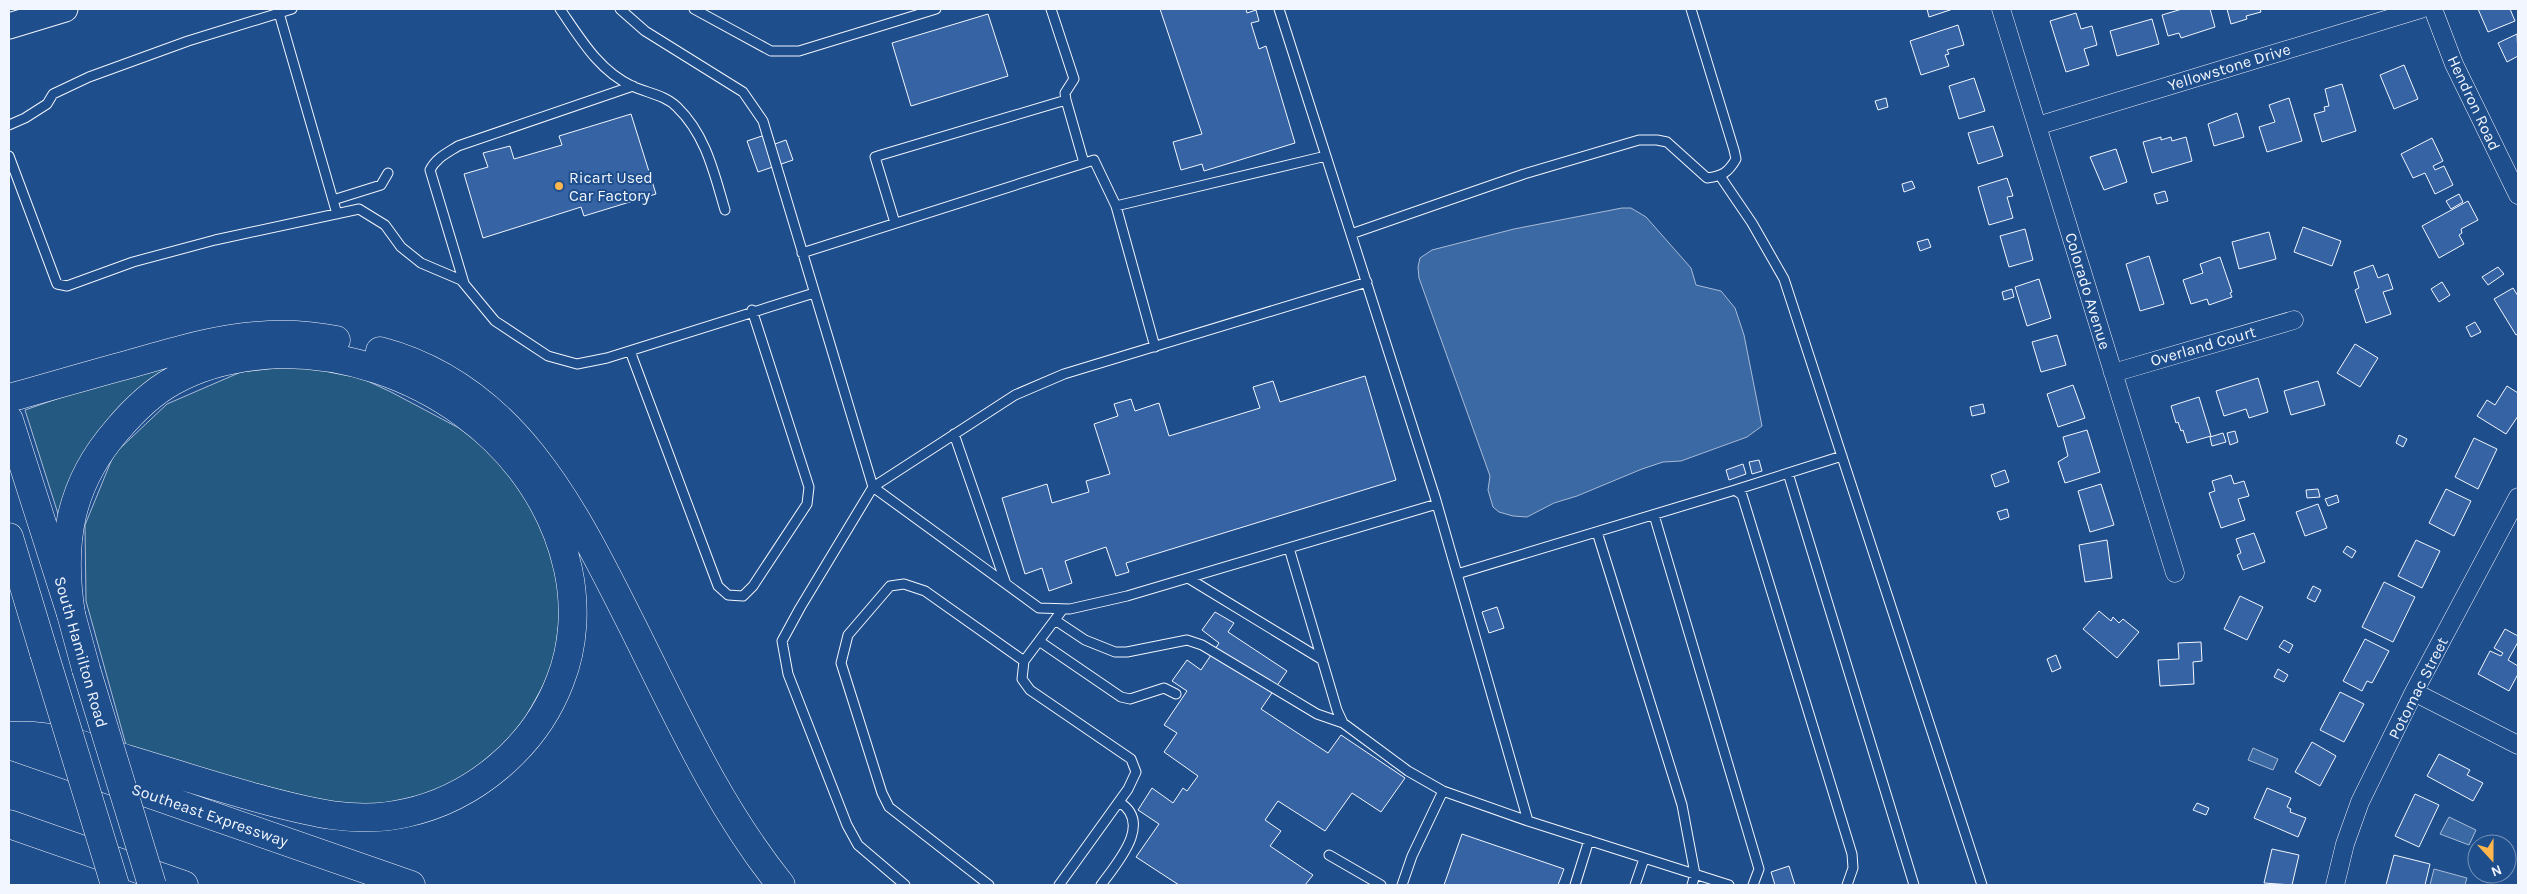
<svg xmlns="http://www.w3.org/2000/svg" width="2527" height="894" viewBox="0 0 2527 894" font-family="Karla,sans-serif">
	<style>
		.green { fill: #245a82; stroke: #a8bbd7 }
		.water { fill: #3b69a3; stroke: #a8bbd7 }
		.building { fill: #3563a3; stroke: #f2f6ff }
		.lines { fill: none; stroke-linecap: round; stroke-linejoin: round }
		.lane-casing { stroke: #f2f6ff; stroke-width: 11 }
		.street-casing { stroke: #f2f6ff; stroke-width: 19 }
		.secondary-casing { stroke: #f2f6ff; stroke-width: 27 }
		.primary-casing { stroke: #f2f6ff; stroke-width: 29 }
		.highway-casing { stroke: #f2f6ff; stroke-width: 29 }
		.lane { stroke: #1f4e8c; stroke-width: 9 }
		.street { stroke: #1f4e8c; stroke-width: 18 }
		.secondary { stroke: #1f4e8c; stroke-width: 25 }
		.primary { stroke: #1f4e8c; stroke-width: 28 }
		.highway { stroke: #1f4e8c; stroke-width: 28 }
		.primary-bridge-casing { stroke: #f2f6ff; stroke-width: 29; stroke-linecap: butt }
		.primary-bridge { stroke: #1f4e8c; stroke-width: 28 }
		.poi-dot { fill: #ffb74d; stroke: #1f4e8c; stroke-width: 2 }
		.labels { text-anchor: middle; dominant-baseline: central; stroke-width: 4; stroke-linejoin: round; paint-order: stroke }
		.street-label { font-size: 16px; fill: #f2f6ff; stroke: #1f4e8c }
		.poi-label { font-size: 16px; fill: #f2f6ff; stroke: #1f4e8c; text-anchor: start }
	</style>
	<rect width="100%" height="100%" fill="#1f4e8c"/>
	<path class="green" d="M168 360 172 372 60 520 25 410Z
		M303 365 346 371 391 392 459 428 515 472 549 536 561 607 553 668 515 736 452 789 354 809 234 778 126 745 86 601 85 525 114 454 167 404 241 372Z"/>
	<path class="water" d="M1622 208H1631L1646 217 1691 268 1696 285 1721 291 1735 308 1744 335 1762 426 1747 437 1681 461 1663 462 1642 469 1577 496 1554 503 1527 517 1513 516 1499 512 1493 507 1488 490 1490 476 1419 278 1418 267 1420 258 1432 250 1514 229Z
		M2253 748 2278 759 2273 770 2248 760Z
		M2449 817 2476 830 2469 845 2440 834Z
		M2434 869 2467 878 2465 885H2430Z"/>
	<path class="building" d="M1160 9H1246L1247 13 1256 10 1259 21 1251 23 1259 49 1266 46 1295 143 1204 171 1202 164 1181 170 1173 142 1202 134Z
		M1927 9H1953L1929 17Z
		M2182 9H2210L2215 27 2181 38 2179 33 2168 36 2162 15Z
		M2227 9H2260L2261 12 2246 16 2247 19 2231 24Z
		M2478 9H2510L2515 21 2488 32Z
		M2076 13 2081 29 2092 26 2097 45 2084 49 2089 65 2066 72 2050 21Z
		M988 14 1008 76 911 106 892 43Z
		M2152 19 2159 44 2117 56 2110 31Z
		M1958 25 1964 45 1947 50 1949 54 1945 55 1949 66 1921 75 1910 41Z
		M2517 34 2518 56 2507 62 2498 43Z
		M2404 65 2418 99 2394 109 2380 75Z
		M1974 78 1985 111 1959 119 1949 86Z
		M2342 84 2356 131 2322 142 2314 114 2325 111 2324 107 2329 106 2325 89Z
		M1886 98 1888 107 1878 110 1875 101Z
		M2289 98 2302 141 2267 152 2259 127 2275 122 2269 105Z
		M2237 113 2244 137 2214 146 2208 124Z
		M631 114 656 194 584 216 581 207 483 238 464 174 488 167 483 153 510 146 514 159 562 145 559 136Z
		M1993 126 2003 156 1978 164 1968 133Z
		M771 133 775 144 786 140 793 160 758 172 747 141Z
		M2161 137V140L2171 137 2172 141 2186 137 2192 161 2152 173 2143 142Z
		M2432 138 2443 161 2433 166 2435 170 2444 166 2453 185 2435 194 2425 173 2413 178 2401 154Z
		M2116 149 2127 182 2104 190 2090 157Z
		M2007 178 2013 196 2007 197 2013 218 1989 225 1978 187Z
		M1912 181 1915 188 1904 192 1902 184Z
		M2165 191 2168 201 2157 204 2154 194Z
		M2459 194 2463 202 2451 209 2446 201Z
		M2468 201 2478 220 2461 229 2462 233 2459 235 2464 244 2439 258 2422 226Z
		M2303 227 2341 241 2332 266 2294 252Z
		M2025 229 2033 260 2009 267 2000 236Z
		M2269 232 2276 259 2239 269 2232 242Z
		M1928 239 1931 247 1920 251 1917 242Z
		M2149 256 2164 304 2140 311 2126 264Z
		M2220 257 2232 292 2230 293 2232 297 2209 305 2207 299 2191 304 2183 280 2203 273 2200 264Z
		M2373 265 2378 278 2388 274 2393 289 2383 292 2391 314 2366 323 2355 290 2359 288 2354 272Z
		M2498 267 2504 274 2488 285 2482 277Z
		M2039 279 2051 318 2027 326 2015 287Z
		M2442 282 2450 295 2439 302 2431 289Z
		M2513 288 2518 296V334L2516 335 2494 299Z
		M2012 289 2014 297 2004 300 2002 292Z
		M2475 322 2481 332 2471 337 2466 327Z
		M2057 335 2066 365 2041 372 2032 342Z
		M2355 344 2378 358 2360 387 2337 373Z
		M1365 376 1396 480 1126 563 1129 572 1116 576 1106 547 1065 561 1072 583 1049 591 1042 568 1025 574 1002 498 1047 484 1052 503 1089 492 1086 481 1110 474 1094 424 1118 416 1114 404 1131 399 1135 411 1159 403 1169 436 1260 408 1253 387 1273 381 1280 402Z
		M2258 378 2268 412 2249 418 2246 409 2224 416 2216 391Z
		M2318 381 2325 405 2291 415 2284 391Z
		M2073 385 2085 418 2058 427 2047 394Z
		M2507 386 2518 393V416L2506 434 2477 416 2487 400 2495 405Z
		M2199 397 2211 436 2187 443 2183 430 2181 431 2178 422 2176 423 2171 406Z
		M1983 404 1985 413 1972 416 1970 407Z
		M2087 430 2100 472 2065 483 2058 462 2068 456 2063 437Z
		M2235 431 2238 442 2230 445 2227 433Z
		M2223 433 2226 442 2212 446 2210 437Z
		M2399 435 2407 439 2403 447 2396 443Z
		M2474 438 2497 449 2478 489 2455 477Z
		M1759 460 1762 471 1752 474 1749 462Z
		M1743 464 1746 474 1729 480 1726 470Z
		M2005 470 2009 482 1995 487 1991 475Z
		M2231 475 2234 484 2244 481 2249 496 2238 499 2245 520 2221 528 2209 493 2215 491 2212 481Z
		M2101 484 2114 525 2090 532 2078 491Z
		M2318 489 2320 497 2307 498 2306 490Z
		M2446 489 2471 501 2454 536 2429 523Z
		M2337 495 2339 502 2328 506 2325 499Z
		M2318 504 2327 528 2305 536 2296 512Z
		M2007 509 2009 517 2000 520 1997 512Z
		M2254 533 2265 562 2243 570 2237 555 2241 553 2236 539Z
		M2107 540 2112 578 2085 582 2079 545Z
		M2416 540 2440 551 2422 588 2398 576Z
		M2347 546 2356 551 2352 558 2343 552Z
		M2384 582 2415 597 2393 642 2362 627Z
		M2313 586 2321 590 2315 602 2307 598Z
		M2240 596 2263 607 2247 640 2224 629Z
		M1497 607 1504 628 1489 633 1482 612Z
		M2099 611 2111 621 2113 617 2119 623 2123 619 2139 632 2117 658 2083 629Z
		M1215 612 1234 623 1228 632 1287 671 1261 709 1328 753 1341 735 1405 778 1381 812 1352 793 1325 831 1278 801 1265 820 1281 831 1270 846 1313 875 1305 885H1179L1136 857 1159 824 1138 810 1152 788 1173 803 1183 788 1187 791 1198 776 1164 752 1177 733 1164 725 1187 691 1172 681 1187 660 1201 670 1219 643 1202 630Z
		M2505 629 2518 636V642L2508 660 2518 666V674L2509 691 2478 674 2490 651 2501 656 2503 653 2494 648Z
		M2365 639 2389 651 2372 683 2367 681 2362 691 2343 681Z
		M2284 640 2293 645 2289 653 2279 647Z
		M2201 642 2202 661 2193 662 2194 684 2160 686 2158 660 2179 659 2178 643Z
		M2056 655 2061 668 2052 672 2047 659Z
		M2278 669 2288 675 2284 682 2274 677Z
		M2340 692 2364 704 2344 742 2320 730Z
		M2312 742 2336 756 2320 786 2295 772Z
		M2439 754 2470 770 2467 775 2483 783 2473 801 2427 776Z
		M2267 788 2291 798 2287 807 2291 809 2290 812 2306 818 2298 837 2254 818Z
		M2415 794 2439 805 2419 847 2395 836Z
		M2197 803 2209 808 2206 815 2193 810Z
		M1462 834 1564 869 1558 885H1444Z
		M2272 849 2299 855 2292 885 2264 883Z
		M2394 855 2430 864 2425 885H2386Z
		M1789 866 1795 885H1775L1771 872Z"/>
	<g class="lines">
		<g class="lane-casing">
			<path id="lane" d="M560 9C580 38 599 71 632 86 647 93 665 95 677 107 706 135 714 173 725 210
				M620 9 645 31 743 92 763 121 873 487 800 608 782 641 788 674 847 825 858 845 905 885
				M694 9 771 51H799L936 9
				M1051 9 1074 79 1065 93 1066 100
				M1279 9 1435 497 1528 821 1729 885
				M279 13 337 214
				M9 125 25 118 47 104 53 94 89 77 188 41 292 9
				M9 156 57 284 67 286 133 262 215 240 359 209 385 225 401 247 421 263 461 280 495 321 548 356 577 364 607 358 814 293
				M1720 176 1752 223 1784 279 1982 885
				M333 200 381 185 388 173
				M1116 206 1155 347
				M895 223 875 157 881 155 1066 100 1084 163
				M1351 234 1524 174 1639 140H1657L1667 142 1707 178C1722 176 1728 173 1736 159L1734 150 1691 9
				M802 253 1094 160 1116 206 1326 156
				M1367 282 1064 374 1015 395 873 487 1039 608 1070 609 1127 596 1437 504
				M464 283 430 170C436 158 447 153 458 146L633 86
				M630 351 718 586 728 595 743 596 753 586 807 504 809 487 752 310
				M954 434 1006 584
				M1788 473 1914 885
				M1735 490 1842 456
				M1654 515 1759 869 1753 885
				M1597 532 1682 805 1695 874 1692 885
				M1289 548 1337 710 1343 723 1408 771 1443 791 1528 821
				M1457 574 1735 490 1742 495 1852 854 1853 868 1847 885
				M1188 578 1321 659
				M1055 620 1085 640 1115 652H1127L1187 640 1202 645 1317 714 1343 723
				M1039 641 1121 697 1130 699 1164 688 1176 694
				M1329 855 1381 885
				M989 885 889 807 882 793 841 663 848 635 890 586 904 584 925 591 1024 661
				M1059 885 1128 789 1136 772 1131 759 1030 690 1022 679 1024 661 1063 609
				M1101 885C1116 864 1154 823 1119 802
				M1402 885 1412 856 1443 791
				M1575 885 1589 840
				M1635 885 1644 859"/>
		</g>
		<g class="street-casing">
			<path id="street" d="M2001 9 2175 573
				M2433 9 2454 64 2518 195
				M2037 126 2421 9
				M2113 373 2294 320
				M2414 692 2518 745
				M2335 885 2345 844 2360 802 2414 692 2518 497"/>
		</g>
		<g class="secondary-casing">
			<path id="secondary" d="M9 26 65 9"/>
		</g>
		<g class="primary-casing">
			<path id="primary" d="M9 420 71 614 86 669
				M9 537 44 653"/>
		</g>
		<g class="highway-casing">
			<path id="highway" d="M380 351C517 387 576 514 634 629 678 717 719 808 781 885
				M9 398C49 387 89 375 130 364 199 344 263 325 336 340
				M9 736C50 733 87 746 127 759 170 772 213 786 257 798 306 811 355 825 406 813 474 798 535 747 560 681 574 646 576 606 568 569 540 440 411 354 283 354 245 355 207 362 173 381 151 393 133 411 117 430 69 485 60 543 71 614
				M9 745 411 885
				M9 824 184 885"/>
		</g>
		<use href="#lane" class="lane"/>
		<use href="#street" class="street"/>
		<use href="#secondary" class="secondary"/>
		<use href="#primary" class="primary"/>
		<use href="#highway" class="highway"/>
		<g class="primary-bridge-casing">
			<path id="primary-bridge" d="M44 653 115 885
				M86 669 152 885"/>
		</g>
		<use href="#primary-bridge" class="primary-bridge"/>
	</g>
	<circle class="poi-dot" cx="559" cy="186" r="5"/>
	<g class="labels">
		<g class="street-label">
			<text transform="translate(2229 67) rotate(-17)">Yellowstone Drive</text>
			<text transform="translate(2474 103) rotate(65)">Hendron Road</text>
			<text transform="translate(2088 291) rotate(73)">Colorado Avenue</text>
			<text transform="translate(2203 346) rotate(-16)">Overland Court</text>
			<text transform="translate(81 652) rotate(74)">South Hamilton Road</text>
			<text transform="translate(2418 688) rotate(-63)">Potomac Street</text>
			<text transform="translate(210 815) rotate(19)">Southeast Expressway</text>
		</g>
		<g class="poi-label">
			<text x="569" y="177">Ricart Used<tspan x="569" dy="18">Car Factory</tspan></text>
		</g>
	</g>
	<rect width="2527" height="894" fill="none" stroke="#f2f6ff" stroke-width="20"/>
	<g transform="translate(2492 859) rotate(159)"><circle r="24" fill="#1f4e8c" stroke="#7391ba"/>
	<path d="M0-4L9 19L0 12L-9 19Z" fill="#ffb74d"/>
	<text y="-8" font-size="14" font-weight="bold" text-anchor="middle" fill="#f2f6ff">N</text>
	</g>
</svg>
